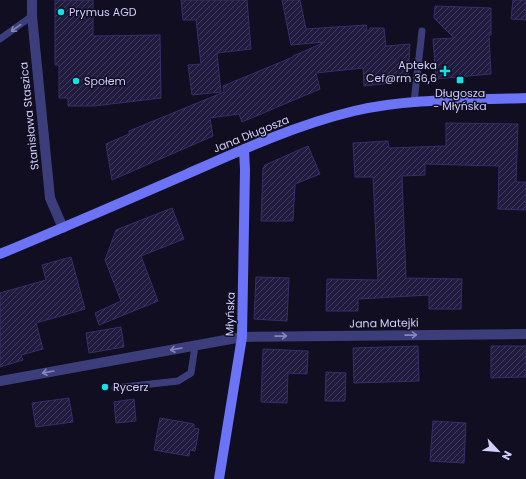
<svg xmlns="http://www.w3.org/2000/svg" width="526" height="479" viewBox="0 0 526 479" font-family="Poppins,sans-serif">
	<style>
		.building { fill: url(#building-hatch); stroke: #362f6a }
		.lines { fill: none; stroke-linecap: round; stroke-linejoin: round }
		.lane { stroke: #3c3e7c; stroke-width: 7 }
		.street { stroke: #3c3e7c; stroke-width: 10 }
		.secondary { stroke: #6c73f6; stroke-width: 10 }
		.oneway { stroke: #8686bc }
		.poi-dot { fill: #0ee4ea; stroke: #100e20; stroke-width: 1.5 }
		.labels { text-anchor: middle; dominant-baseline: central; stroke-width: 3; stroke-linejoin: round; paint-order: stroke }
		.poi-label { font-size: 11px; fill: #d1cffc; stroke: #100e20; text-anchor: start }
		.street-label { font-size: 11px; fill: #d1cffc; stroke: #100e20 }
	</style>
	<defs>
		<pattern id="building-hatch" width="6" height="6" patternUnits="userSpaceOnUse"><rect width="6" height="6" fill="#201b3f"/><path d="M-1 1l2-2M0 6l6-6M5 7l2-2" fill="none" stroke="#3f3b5c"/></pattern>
	</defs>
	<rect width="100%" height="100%" fill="#100e20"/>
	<path class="building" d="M55 0H93V36L160 35 161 98 94 106H68V98H59V65H55Z
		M181 0H247L251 49 217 53 221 92 192 95 188 65 201 64 196 20H183Z
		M282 0H300L306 29 366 25 367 31 370 30V28H384L386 46 410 44 408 81 364 86 363 68 316 73 320 89 242 122 239 114 210 118 213 136 112 180 106 144 129 134V131L224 92 223 86 293 57V56L325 42 291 45Z
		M513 0H526V20L511 19Z
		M435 6 491 8V35H489L491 74 436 79 433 39 454 38 434 18Z
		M446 123 518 124 516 182H526V210L498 209 499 166 425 164V175L402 176 406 278 462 279 461 309H429V295L358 299V311H326L327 279 378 280 373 177H355L353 143 388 141 389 148 446 146Z
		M308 146 320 174 295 184 293 221H261L263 168 265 165Z
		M172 208 184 239 141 256 158 301 99 325 95 313 121 301 105 260 116 230Z
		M71 257 85 309 36 323 43 349 21 355 23 360 0 367V293L46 280 42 265Z
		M256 277 289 278 287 321 254 319Z
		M121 327 124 347 89 353 86 333Z
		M418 346 419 381 354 383 353 348Z
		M491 346H526V377L491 378Z
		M263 349 308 351 307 374 288 373 287 403 261 402Z
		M326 372 346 373 345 401H325Z
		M69 398 73 422 36 427 32 403Z
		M134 399 136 421 116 423 114 402Z
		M160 418 194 424V428L199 429 195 451 190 450 189 456 154 450Z
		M433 421 466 423 464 463 430 461Z"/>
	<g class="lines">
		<path class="lane" d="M0 39 32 16
			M414 102 422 31
			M115 388 178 381 191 373 195 346"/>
		<path class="street" d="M32 0V16L50 198 63 228
			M0 381 242 337 526 334"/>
		<path class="secondary" d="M0 254C63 228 125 201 187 174 241 150 296 125 354 111 408 98 471 100 526 98
			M219 479 242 337 245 170 244 149"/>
	</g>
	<defs><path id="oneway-shaft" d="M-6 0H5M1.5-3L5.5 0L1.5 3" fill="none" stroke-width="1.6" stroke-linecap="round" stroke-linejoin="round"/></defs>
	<g class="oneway">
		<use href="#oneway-shaft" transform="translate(16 28) rotate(144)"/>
		<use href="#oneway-shaft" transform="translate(411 335) rotate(-1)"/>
		<use href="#oneway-shaft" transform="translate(281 336) rotate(-1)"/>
		<use href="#oneway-shaft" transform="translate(176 349) rotate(170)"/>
		<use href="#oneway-shaft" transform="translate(48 372) rotate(170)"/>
	</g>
	<g class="poi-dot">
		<circle cx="61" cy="12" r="4"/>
		<path d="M443 65h4v4h4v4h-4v4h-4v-4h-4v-4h4z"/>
		<rect x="456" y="76" width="8" height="8" rx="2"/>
		<circle cx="76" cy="81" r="4"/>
		<circle cx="105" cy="387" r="4"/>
	</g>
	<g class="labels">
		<g class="poi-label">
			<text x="69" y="12">Prymus AGD</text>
			<text x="437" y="65" text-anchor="end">Apteka<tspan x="437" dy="13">Cef@rm 36,6</tspan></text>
			<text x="84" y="81">Społem</text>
			<text x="460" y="93" text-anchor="middle">Długosza<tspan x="460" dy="13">- Młyńska</tspan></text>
			<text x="113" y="387">Rycerz</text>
		</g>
		<g class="street-label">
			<text transform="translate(29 116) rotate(-96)">Stanisława Staszica</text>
			<text transform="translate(251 134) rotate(-22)">Jana Długosza</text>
			<text transform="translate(230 314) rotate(-88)">Młyńska</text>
			<text transform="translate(384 323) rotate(-1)">Jana Matejki</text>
		</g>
	</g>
	<g transform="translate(498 451) rotate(116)" stroke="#100e20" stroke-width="3" paint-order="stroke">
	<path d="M0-3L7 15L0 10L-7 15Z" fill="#d1cffc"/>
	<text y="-6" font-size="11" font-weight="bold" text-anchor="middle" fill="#d1cffc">N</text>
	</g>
</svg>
